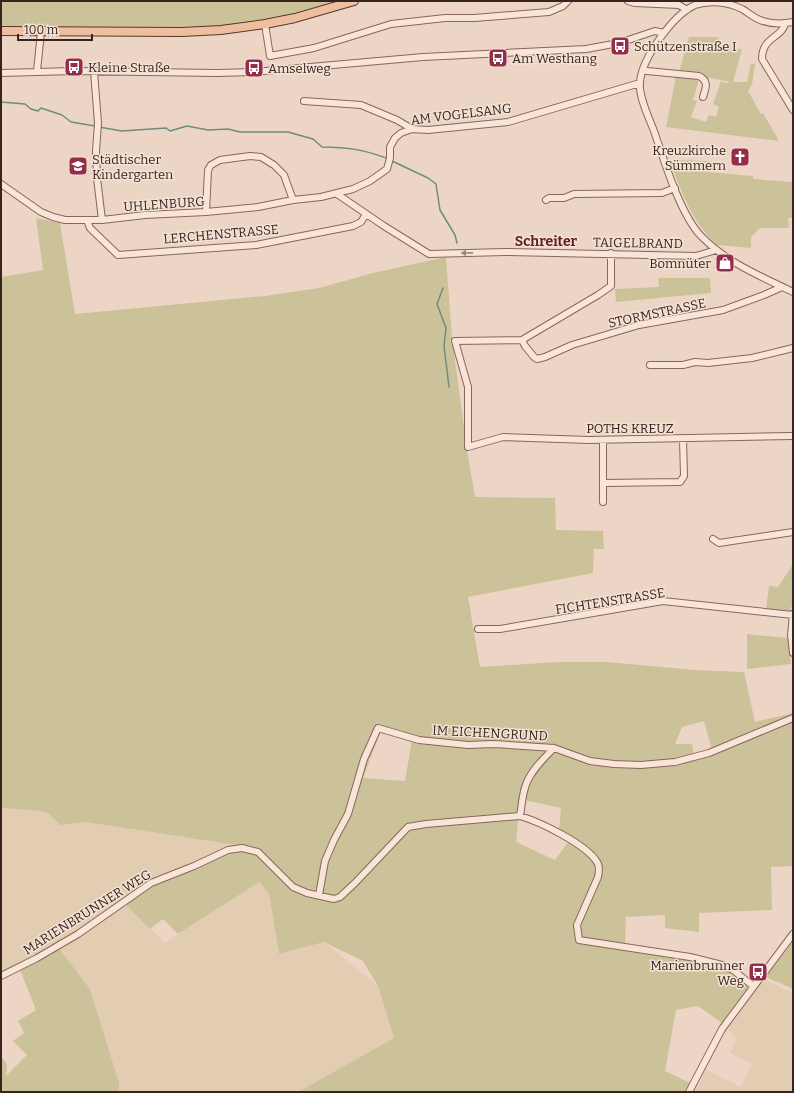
<svg xmlns="http://www.w3.org/2000/svg" width="794" height="1093" viewBox="0 0 794 1093" font-family="Bitter,serif">
	<style>
		.farmland { fill: #e2ccb2 }
		.green { fill: #cbc299; fill-rule: evenodd }
		.lines { fill: none; stroke-linecap: round; stroke-linejoin: round }
		.stream { stroke: #6d8e7c; stroke-width: 1.5 }
		.minor-casing { stroke: #87665b; stroke-width: 8 }
		.major-casing { stroke: #55362f; stroke-width: 10 }
		.minor { stroke: #f8e5d8; stroke-width: 6 }
		.major { stroke: #efbe9e; stroke-width: 8 }
		.oneway { fill: #98847c }
		.labels { text-anchor: middle; dominant-baseline: central; stroke-width: 3; stroke-linejoin: round; paint-order: stroke }
		.poi-label { font-size: 13px; fill: #38241f; stroke: #f4e2d4; text-anchor: start }
		.street-label { font-size: 13px; fill: #38241f; stroke: #f4e2d4 }
		.neighbourhood-label { font-size: 14px; font-weight: bold; fill: #632025; stroke: #f4e2d4 }
	</style>
	<rect width="100%" height="100%" fill="#edd5c5"/>
	<path class="farmland" d="M1 808 41 811 48 813 60 825 86 822 237 845 193 865 19 965 1 972Z
		M258 882 269 894 279 954 324 942 378 986 394 1038 298 1092H119V1083L90 989 58 947 124 903 165 943Z
		M762 979 793 993V1092H695L706 1070 741 1087 752 1063 730 1053 737 1039 728 1029Z"/>
	<path class="green" d="M1 1H337L265 21 221 27 186 28H1Z
		M689 37H717L729 50 742 49 733 82H747L751 64H755L752 84 748 91 761 114 763 113 779 141 666 127 676 76 699 79 693 100 697 101 691 117 706 122 709 115 716 117 719 107 713 104 721 81 726 83 731 82 679 72Z
		M669 160 710 161 709 172 753 176V179L792 182 793 192V218H788L789 228H760L751 237V248L717 245C690 220 683 193 669 160Z
		M36 218 60 223 75 314 265 296 319 288 373 273 446 257 452 338 467 450 475 497 555 498 556 530 603 531 604 549H594L593 573 468 597 480 667 558 662H607L695 670 744 672 755 722 793 713V866L771 867 772 910 699 913V932L665 928V915L626 917 625 945 603 947 686 959 722 969 750 985 722 1023 698 1006 676 1010 665 1071 692 1084 687 1092H298L394 1038 378 986 363 961 324 942 279 954 269 894 259 882 178 934 163 919 150 929 124 903 149 887 243 846 86 822 60 825 48 813 41 811 1 808V277L43 270ZM704 721 713 754 694 759 692 744H675L682 727ZM382 728 413 735 405 781 363 778ZM520 799 561 808 559 830 572 837 555 860 516 842Z
		M658 278H710L711 293 616 302 615 289 659 287Z
		M793 564V602L790 612 766 609 769 586 778 587Z
		M747 634 788 638 791 664 747 669Z
		M793 939V989L766 977Z
		M58 947 90 989 119 1083V1092H1V1060L3 1059 7 1064 6 1076 27 1055 13 1041 24 1033 18 1021 36 1010 19 967Z"/>
	<g class="lines">
		<path class="stream" d="M1 102 25 104 31 109 38 111 41 108 62 115 71 122 95 126
			M99 127 122 131 166 128 170 131 187 126 208 130 228 129 240 132H288L313 139 322 147C348 147 365 150 389 159
			M392 161 428 178 436 184 440 210 455 235 457 243
			M443 288 437 304 446 328 444 346 449 387"/>
		<g class="minor-casing">
			<path id="minor" d="M628 1 635 3 679 5 687 10
				M793 22C783 24 773 24 763 21 755 19 749 13 742 9 728 2 710 0 695 5 673 15 642 58 640 82 638 95 649 118 654 131 664 160 680 214 701 236 726 262 760 276 793 292
				M785 23C783 38 762 36 762 59L793 110
				M265 24 270 56 314 48 391 24 445 18H474L549 12 563 6 568 1
				M643 69 647 71 699 76C709 81 706 88 703 97
				M37 71 41 32
				M94 71 98 123 96 151 97 178 102 220
				M1 73 73 71 217 73 253 72 423 57 586 49 619 43 655 31 664 33
				M304 101 361 105 397 120 412 129
				M1 184 41 212 53 217 65 220H102L145 215 206 212 258 207 293 200 321 197 353 189 370 181 387 169 390 158V147L395 138 401 133 412 129 428 130 508 122 640 83
				M337 194 384 226 429 254 505 252 696 256 716 250
				M546 200 549 198H564L574 194 662 193 675 188
				M206 212 208 170 211 165 220 160 250 156 261 157 274 165 284 175 293 200
				M87 220 90 228 118 255 256 245 353 226 361 222 366 214
				M611 253V286L598 295 522 340 455 341 468 387V447L503 437 589 440 793 436
				M522 340 525 346 534 357 537 359 545 357 572 345 639 325 723 310 764 295 782 287
				M650 365H683L695 362 708 363 752 358 793 348
				M603 440V483L680 482 684 476 683 439
				M603 502V483
				M713 539 719 543 793 532
				M793 614 791 635 793 653
				M478 629H500L663 601 793 615
				M520 816C522 805 522 793 527 782 532 770 544 758 554 748
				M319 895 325 861 334 840 348 814 364 759 378 728 419 740 468 745 494 744 554 748 590 761 614 764 641 765 675 762 709 753 793 718
				M1 976 37 958 78 934 151 883 194 866 228 850 242 848 258 852 293 887 307 893 334 899 340 897 355 883 408 827 426 824 520 816C540 822 586 844 597 862 600 866 599 872 598 877L577 925 579 940 690 957 722 965 733 970 753 986
				M689 1092 722 1029 793 934"/>
		</g>
		<g class="major-casing">
			<path id="major" d="M1 31 182 32 221 30 265 24 295 18 354 1"/>
		</g>
		<use href="#minor" class="minor"/>
		<use href="#major" class="major"/>
	</g>
	<defs><path id="oneway-solid" d="M-6-.8H1V-3.2L6.5 0L1 3.2V.8H-6Z"/></defs>
	<use class="oneway" href="#oneway-solid" transform="translate(467 253) rotate(179)"/>
	<defs>
		<g id="bus-square" transform="scale(1)"><rect x="-9" y="-9" width="18" height="18" rx="4" fill="#942d4c" stroke="#f4e2d4"/><path d="M-5-6H5V4H4V6H2V4H-2V6H-4V4H-5ZM-3.5-4V0h7V-4ZM-3.5 1.2v1.5H-2V1.2ZM2 1.2v1.5H3.5V1.2Z" fill="#fff"/></g>
		<g id="church-square" transform="scale(1)"><rect x="-9" y="-9" width="18" height="18" rx="4" fill="#942d4c" stroke="#f4e2d4"/><path d="M-1.2-6h2.4v3.5h3.3v2.4h-3.3V6h-2.4V-.1h-3.3v-2.4h3.3Z" fill="#fff"/></g>
		<g id="school-square" transform="scale(1)"><rect x="-9" y="-9" width="18" height="18" rx="4" fill="#942d4c" stroke="#f4e2d4"/><path d="M0-5L7-2L0 1L-7-2ZM-4 1L0 2.5L4 1V4Q0 6-4 4Z" fill="#fff"/></g>
		<g id="shop-square" transform="scale(1)"><rect x="-9" y="-9" width="18" height="18" rx="4" fill="#942d4c" stroke="#f4e2d4"/><path d="M-5-2.5h2.3a2.7 3.5 0 0 1 5.4 0H5L5.5 6h-11ZM-1.5-2.5h3a1.5 2.3 0 0 0-3 0Z" fill="#fff"/></g>
	</defs>
	<g fill-rule="evenodd">
		<use href="#bus-square" x="620" y="46"/>
		<use href="#bus-square" x="498" y="58"/>
		<use href="#bus-square" x="74" y="67"/>
		<use href="#bus-square" x="254" y="68"/>
		<use href="#church-square" x="740" y="157"/>
		<use href="#school-square" x="78" y="166"/>
		<use href="#shop-square" x="725" y="263"/>
		<use href="#bus-square" x="758" y="972"/>
	</g>
	<g class="labels">
		<g class="poi-label">
			<text x="634" y="46">Schützenstraße I</text>
			<text x="512" y="58">Am Westhang</text>
			<text x="88" y="67">Kleine Straße</text>
			<text x="268" y="68">Amselweg</text>
			<text x="726" y="150" text-anchor="end">Kreuzkirche<tspan x="726" dy="15">Sümmern</tspan></text>
			<text x="92" y="159">Städtischer<tspan x="92" dy="15">Kindergarten</tspan></text>
			<text x="711" y="263" text-anchor="end">Bomnüter</text>
			<text x="744" y="965" text-anchor="end">Marienbrunner<tspan x="744" dy="15">Weg</tspan></text>
		</g>
		<g class="street-label">
			<text transform="translate(461 114) rotate(-7)">AM VOGELSANG</text>
			<text transform="translate(164 204) rotate(-4)">UHLENBURG</text>
			<text transform="translate(221 234) rotate(-5)">LERCHENSTRASSE</text>
			<text transform="translate(638 243) rotate(1)">TAIGELBRAND</text>
			<text transform="translate(657 313) rotate(-12)">STORMSTRASSE</text>
			<text x="630" y="428">POTHS KREUZ</text>
			<text transform="translate(610 601) rotate(-9)">FICHTENSTRASSE</text>
			<text transform="translate(490 733) rotate(3)">IM EICHENGRUND</text>
			<text transform="translate(87 912) rotate(-32)">MARIENBRUNNER WEG</text>
		</g>
		<g class="neighbourhood-label">
			<text x="546" y="241">Schreiter</text>
		</g>
	</g>
	<rect width="794" height="1093" fill="none" stroke="#38241f" stroke-width="4"/>
	<path d="M18 34v6h74v-6" fill="none" stroke="#38241f" stroke-width="2"/>
	<text x="24" y="34" font-size="12" fill="#38241f" stroke="#f4e2d4" stroke-width="3" paint-order="stroke">100 m</text>
</svg>
